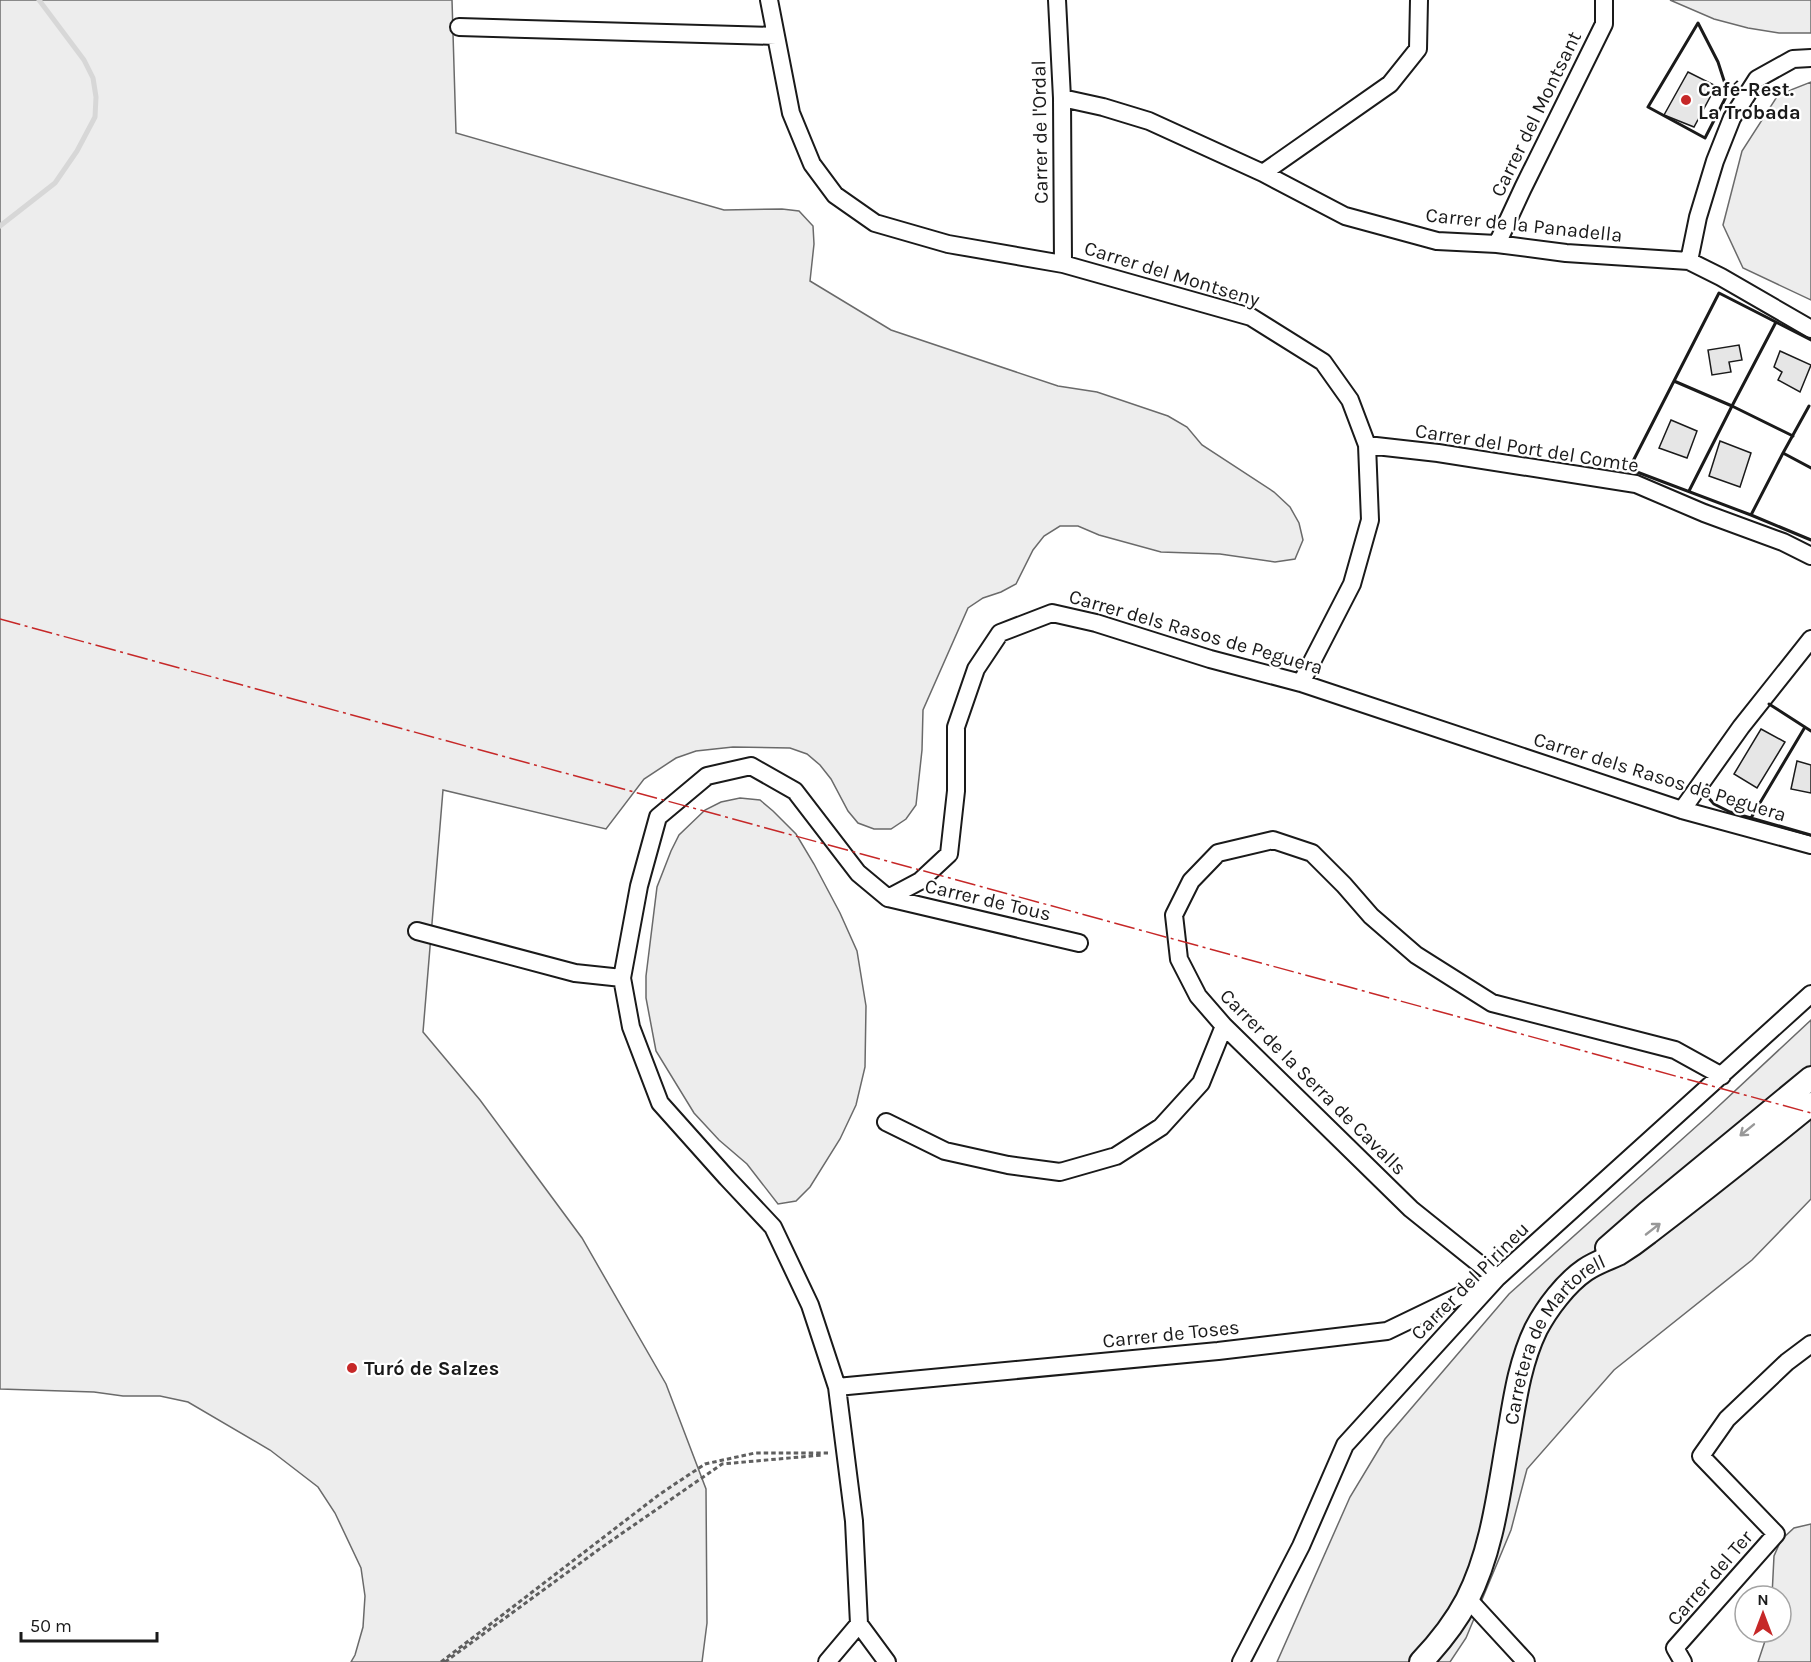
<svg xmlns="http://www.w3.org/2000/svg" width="1811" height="1662" viewBox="0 0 1811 1662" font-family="Karla,sans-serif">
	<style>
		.built { fill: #ededed; stroke: #6a6a6a; stroke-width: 1.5 }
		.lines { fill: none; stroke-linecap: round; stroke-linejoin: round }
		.stream { stroke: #d7d7d7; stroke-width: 5 }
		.building { fill: #e6e6e6; stroke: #1a1a1a; stroke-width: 1.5 }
		.street-casing { stroke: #1a1a1a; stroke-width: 20 }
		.secondary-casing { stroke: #1a1a1a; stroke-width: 26 }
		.path { stroke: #5f5f5f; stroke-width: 3; stroke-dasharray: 4.5 3; stroke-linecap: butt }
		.street { stroke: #fff; stroke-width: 16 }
		.secondary { stroke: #fff; stroke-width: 22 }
		.wall { stroke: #1a1a1a; stroke-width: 3 }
		.power { stroke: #c62828; stroke-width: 1.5; stroke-dasharray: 21 4.5 3 4.5; stroke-linecap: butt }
		.oneway { stroke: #989898 }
		.poi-dot { fill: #c62828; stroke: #fff; stroke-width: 2 }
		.labels { text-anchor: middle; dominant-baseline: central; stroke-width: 4.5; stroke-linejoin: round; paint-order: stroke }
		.poi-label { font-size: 20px; font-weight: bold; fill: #1a1a1a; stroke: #fff; text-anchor: start }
		.street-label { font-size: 20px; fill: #1a1a1a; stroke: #fff }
	</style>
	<rect width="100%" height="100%" fill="#fff"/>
	<path class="built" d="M0 0H452L456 133 724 210 782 209 799 211 813 226 814 244 810 281 891 330 1058 386 1097 392 1168 416 1187 427 1202 445 1274 492 1290 507 1299 523 1303 540 1295 559 1275 562 1220 554 1161 552 1099 535 1078 526H1060L1044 536 1033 550 1016 584 1001 592 983 598 968 608 923 710 922 750 916 805 906 819 891 829H874L858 823 848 811 831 779 820 765 807 754 790 748 733 747 696 751 676 758 644 779 606 829 443 790 423 1032 480 1100 582 1238 666 1384 706 1489 707 1623 702 1662H351L355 1655 363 1627 365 1596 361 1568 335 1513 318 1487 270 1450 188 1402 160 1396H123L94 1392 0 1389Z
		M1670 0H1811V33H1779L1748 28 1714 19Z
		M1811 82V300L1743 268 1723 225 1742 151 1778 95Z
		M740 798 760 800 773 811 796 834 814 864 840 913 857 951 866 1006 865 1067 856 1105 840 1139 810 1187 796 1201 778 1204 747 1164 719 1140 694 1113 656 1051 646 998V976L657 887 671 851 679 835 705 810 721 802Z
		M1811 1020V1199L1752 1260 1614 1370 1527 1469 1511 1530 1466 1638 1450 1662H1277L1350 1497 1385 1439 1509 1294 1708 1116Z
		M1811 1524V1662H1758L1768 1632H1781V1596H1772L1774 1556 1781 1540 1794 1528Z"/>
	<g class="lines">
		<path class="stream" d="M0 226 55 183 77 151 95 117 96 97 93 78 84 60 39 0"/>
	</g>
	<path class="building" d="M1688 72 1716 86 1694 127 1664 115Z
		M1739 345 1742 360 1729 362 1731 372 1712 375 1708 350Z
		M1780 351 1811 365 1800 392 1778 380 1782 372 1774 367Z
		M1671 420 1697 431 1687 458 1659 448Z
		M1720 441 1751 453 1740 487 1709 476Z
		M1761 729 1785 742 1757 788 1734 774Z
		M1797 761 1811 765V793L1791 789Z"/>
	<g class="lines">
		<g class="street-casing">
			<path id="street" d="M769 0 791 113 812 164 835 195 875 223 948 244 1063 264 1251 317 1323 362 1350 400 1367 445 1370 520 1352 584 1301 683
				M1057 0 1062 98 1063 264
				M459 27 776 36
				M1062 98 1103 107 1149 121 1263 173 1345 216 1437 241 1497 244 1566 253 1689 261 1721 277 1811 329
				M1263 173 1390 84 1418 49 1419 0
				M1497 244 1523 188 1604 24V0
				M1689 261 1698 217 1715 161 1732 118 1757 79 1793 59 1811 58
				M1367 445 1438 453 1636 484 1704 513 1783 542 1811 556
				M1682 810 1741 727 1811 639
				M888 898 1079 943
				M417 931 575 973 622 978
				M886 1122 945 1151 1008 1165 1060 1172 1116 1156 1161 1127 1201 1083 1224 1026
				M837 1387 1218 1351 1387 1331 1497 1278 1411 1209 1224 1026 1198 996 1179 959 1174 915 1191 881 1218 853 1273 840 1312 853 1344 885 1371 916 1416 955 1492 1003 1675 1050 1722 1076
				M1468 1599 1526 1662
				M827 1662 859 1624
				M887 1662 859 1624 854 1521 837 1387 810 1305 773 1227 727 1178 660 1103 631 1027 622 978 639 886 658 817 707 776 751 766 795 791 858 873 888 898 920 881 949 854 956 791V727L976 669 1000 633 1052 613 1096 623 1210 659 1301 683 1682 810 1811 845
				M1241 1662 1301 1546 1345 1445 1497 1278 1811 994
				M1683 1662 1675 1648 1776 1534 1701 1456 1727 1419 1787 1362 1811 1344"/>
		</g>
		<g class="secondary-casing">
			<g id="secondary">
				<path d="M1607 1248 1647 1213 1811 1078"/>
				<path id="s1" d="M1421 1662C1439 1643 1455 1623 1467 1600 1493 1549 1499 1490 1509 1434 1515 1398 1520 1362 1536 1329 1547 1308 1566 1283 1585 1270 1595 1263 1607 1259 1618 1254 1628 1248 1638 1241 1648 1233 1703 1191 1757 1148 1811 1104"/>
			</g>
		</g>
		<path class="path" d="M441 1662 660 1494 705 1464 755 1453H828
			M445 1662 598 1550 722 1464 823 1455"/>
		<use href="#street" class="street"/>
		<use href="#secondary" class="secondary"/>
		<path class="wall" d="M1698 23 1718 62 1728 93 1705 138 1648 107Z
			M1776 322 1732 406 1793 436
			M1811 340 1719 293 1629 469 1751 515 1811 540
			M1674 381 1732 406 1689 491
			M1809 406 1783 453 1811 468
			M1751 515 1783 453
			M1769 704 1811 731
			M1707 785 1706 795 1714 804 1730 812 1811 835
			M1751 818 1805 727"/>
		<path class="power" d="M0 619 1811 1113"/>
	</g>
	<defs><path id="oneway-shaft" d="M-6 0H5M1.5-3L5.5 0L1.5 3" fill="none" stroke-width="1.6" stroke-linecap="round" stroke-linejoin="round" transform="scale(1.5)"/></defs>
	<g class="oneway">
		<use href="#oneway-shaft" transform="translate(1747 1130) rotate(141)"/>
		<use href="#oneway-shaft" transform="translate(1653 1229) rotate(-38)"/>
	</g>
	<g class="poi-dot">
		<circle cx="1686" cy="100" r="6"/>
		<circle cx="352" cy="1368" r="6"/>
	</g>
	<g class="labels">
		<g class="poi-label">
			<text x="1698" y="89">Café-Rest.<tspan x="1698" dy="23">La Trobada</tspan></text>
			<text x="364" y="1368">Turó de Salzes</text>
		</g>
		<g class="street-label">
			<text transform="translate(1536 114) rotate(-64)">Carrer del Montsant</text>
			<text transform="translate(1040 132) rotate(-91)">Carrer de l'Ordal</text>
			<text transform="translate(1524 225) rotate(6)">Carrer de la Panadella</text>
			<text transform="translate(1172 274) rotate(17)">Carrer del Montseny</text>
			<text transform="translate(1527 448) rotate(9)">Carrer del Port del Comte</text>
			<text transform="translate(1196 632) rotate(16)">Carrer dels Rasos de Peguera</text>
			<text transform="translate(1660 777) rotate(17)">Carrer dels Rasos de Peguera</text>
			<text transform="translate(988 900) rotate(13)">Carrer de Tous</text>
			<text transform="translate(1313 1082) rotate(45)">Carrer de la Serra de Cavalls</text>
			<text transform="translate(1470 1281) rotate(-45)">Carrer del Pirineu</text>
			<text transform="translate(1171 1334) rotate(-6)">Carrer de Toses</text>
			<text stroke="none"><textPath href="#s1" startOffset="358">Carretera de Martorell</textPath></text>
			<text transform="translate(1710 1578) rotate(-49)">Carrer del Ter</text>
		</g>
	</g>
	<g transform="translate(1763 1614)"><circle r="28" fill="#ffffff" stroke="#a3a3a3" stroke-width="1.5"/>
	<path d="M0-4.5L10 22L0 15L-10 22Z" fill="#c62828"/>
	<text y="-9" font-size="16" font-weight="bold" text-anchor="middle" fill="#1a1a1a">N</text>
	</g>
	<path d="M21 1632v9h136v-9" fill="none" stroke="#1a1a1a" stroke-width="3"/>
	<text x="30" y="1632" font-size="18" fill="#1a1a1a" stroke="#ffffff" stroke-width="4.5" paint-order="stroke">50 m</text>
</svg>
